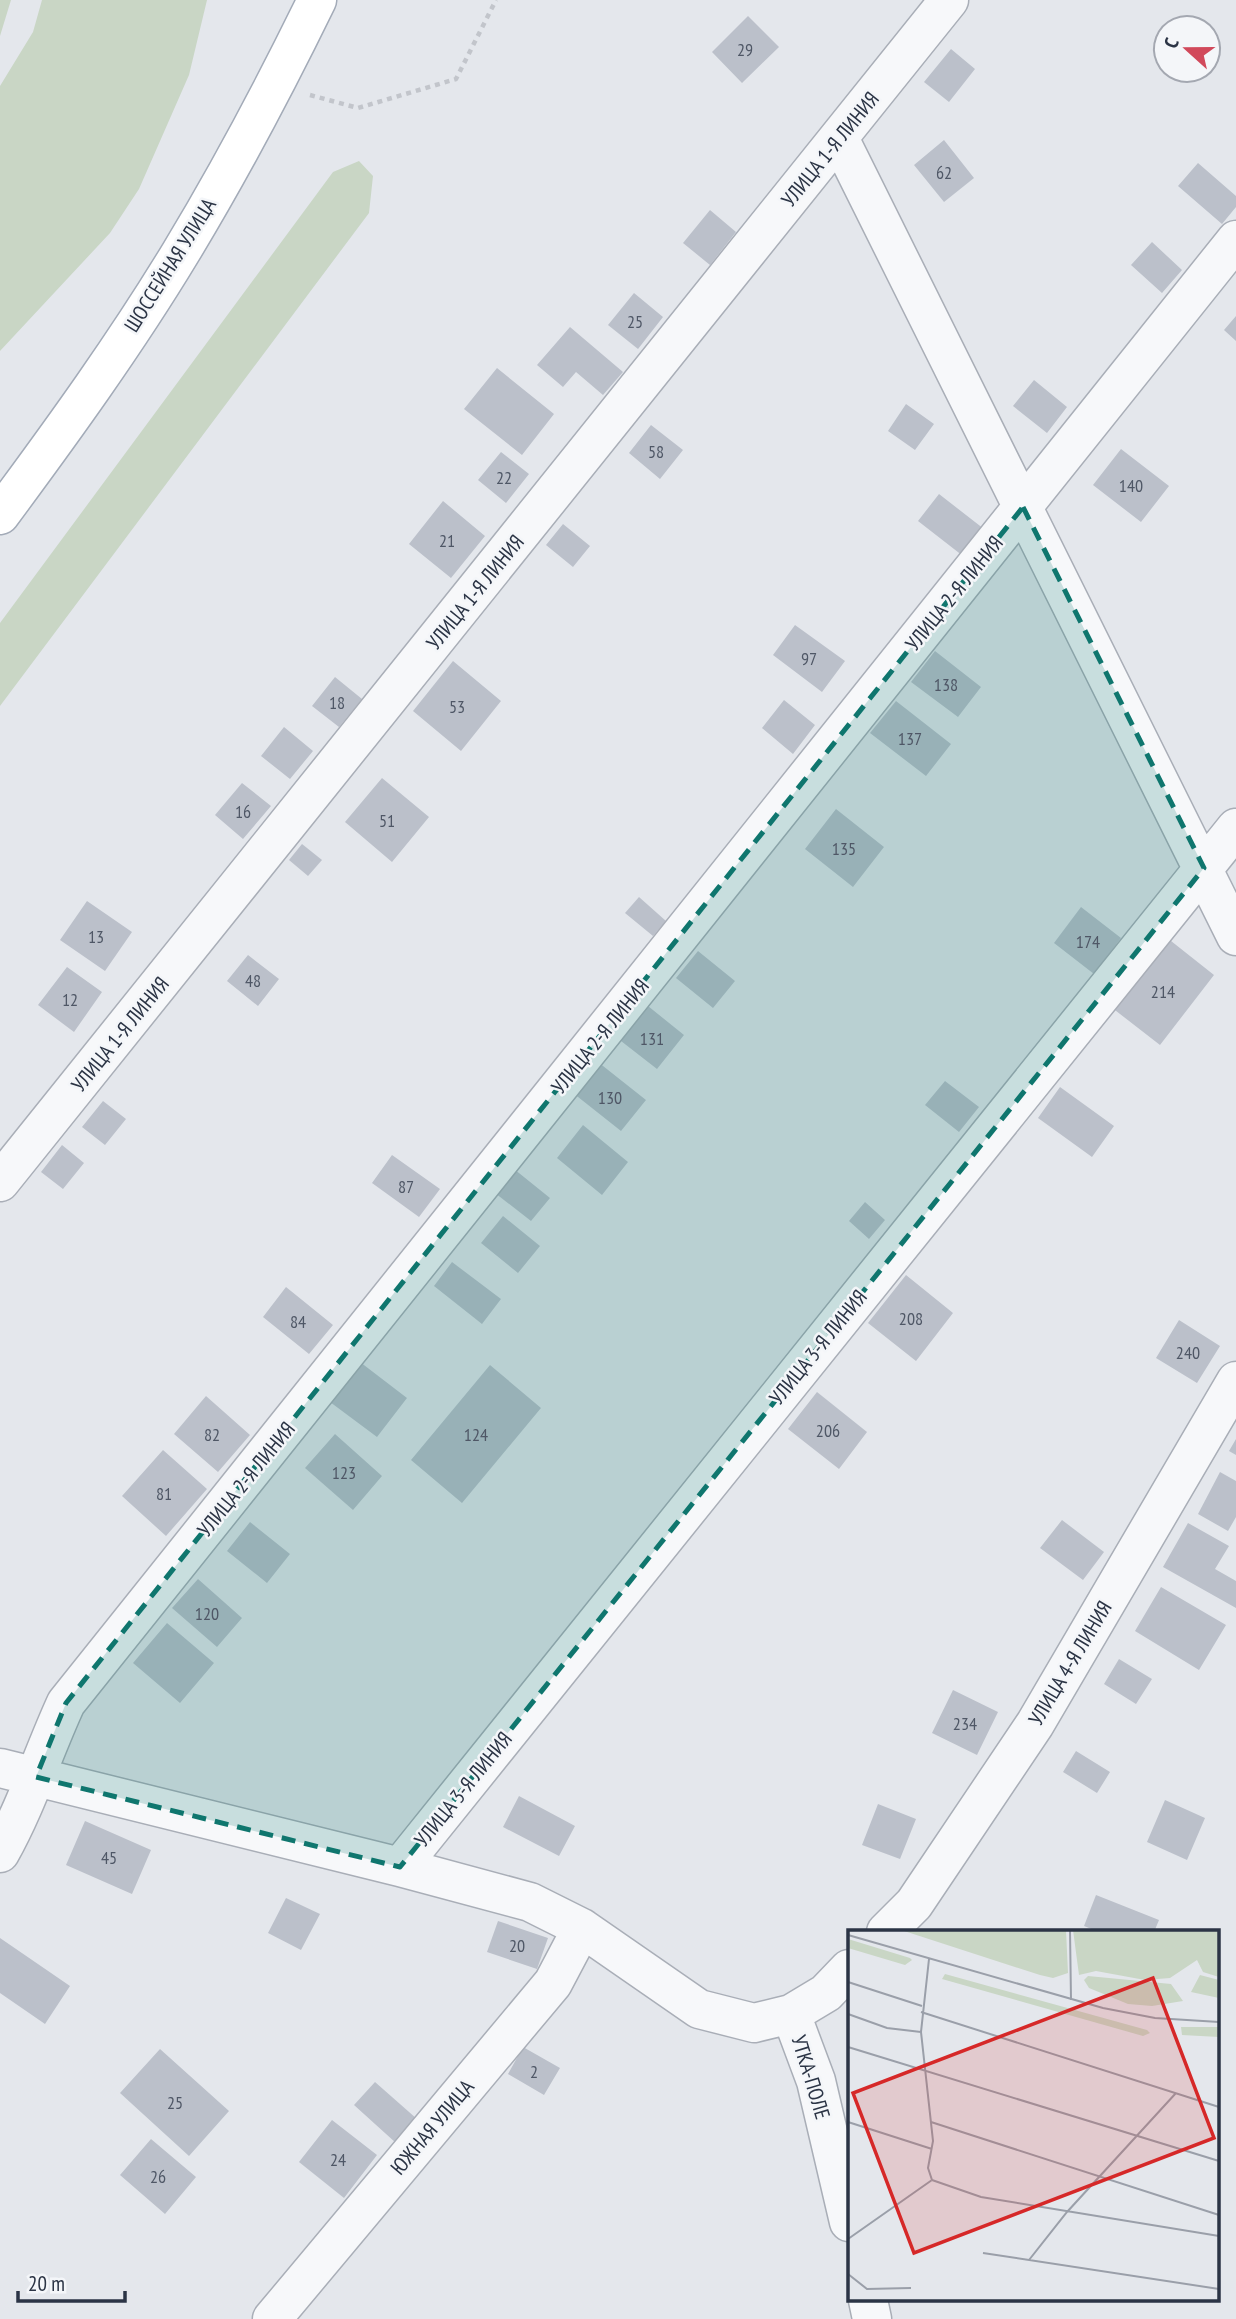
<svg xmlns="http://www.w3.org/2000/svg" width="1236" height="2319" viewBox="0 0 1236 2319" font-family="'PT Sans Narrow',sans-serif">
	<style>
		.green { fill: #c9d6c5 }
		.building { fill: #bbc0ca }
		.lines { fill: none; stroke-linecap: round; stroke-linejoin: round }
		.minor-casing { stroke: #a9aeb7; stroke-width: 41 }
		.primary-casing { stroke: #a3abb8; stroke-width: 41 }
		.path { stroke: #c2c5cb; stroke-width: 4.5; stroke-dasharray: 5 5; stroke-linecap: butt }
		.minor { stroke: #f7f8fa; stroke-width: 38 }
		.primary { stroke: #fff; stroke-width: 38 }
		.marked { fill: #0f766e; fill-opacity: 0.2; stroke: #0f766e; stroke-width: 5; stroke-dasharray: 14 9; stroke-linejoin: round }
		.labels { text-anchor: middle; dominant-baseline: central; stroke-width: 5; stroke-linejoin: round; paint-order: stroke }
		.number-label { font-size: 18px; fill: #4f5766 }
		.street-label { font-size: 21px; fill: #2b3445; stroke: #f4f6f9 }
		.inset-road { fill: none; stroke: #9a9fa9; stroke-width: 2 }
		.view { fill: #d62828; fill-opacity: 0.15; stroke: #d62828; stroke-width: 3.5 }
		.inset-edge { fill: none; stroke: #2b3445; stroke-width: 3.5 }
	</style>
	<rect width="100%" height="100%" fill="#e4e7ec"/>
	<path class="green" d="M0 0H11L0 36Z
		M42 0H207L189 75 139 189 110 233 0 351V86L33 32Z
		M359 161 373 176 369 213 0 706V623L333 172Z"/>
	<path class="building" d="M748 16 779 47 742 83 712 52Z
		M951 49 975 69 949 102 924 82Z
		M944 140 974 178 944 202 914 165Z
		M1198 163 1236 196V207L1222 224 1178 186Z
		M710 210 736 232 710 265 683 243Z
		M1152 242 1182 270 1162 293 1131 265Z
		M634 293 663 317 638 349 608 325Z
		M1236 316V341L1224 330Z
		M570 327 623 372 603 395 576 372 563 387 537 365Z
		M497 368 554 414 522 455 464 409Z
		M1034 380 1067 407 1047 433 1013 406Z
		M906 404 934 424 915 450 888 431Z
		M651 425 683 450 660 479 629 453Z
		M1121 449 1169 486 1141 522 1093 485Z
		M501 452 529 474 506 503 478 480Z
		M939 494 984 529 963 556 918 521Z
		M443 501 485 536 451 578 409 544Z
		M563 524 590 546 573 567 546 545Z
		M795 625 845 661 822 692 773 655Z
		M935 651 981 687 958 717 911 682Z
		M453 661 501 701 461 751 413 711Z
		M335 677 362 699 339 727 312 706Z
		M784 700 815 725 793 754 762 728Z
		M896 701 951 744 926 776 870 733Z
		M284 727 313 751 290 779 261 756Z
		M382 778 429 817 392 862 345 822Z
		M242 783 271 806 243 839 215 815Z
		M836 809 884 847 853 887 805 849Z
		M302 844 322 860 308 876 289 860Z
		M639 897 666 921 653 936 625 913Z
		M87 901 132 932 105 971 60 940Z
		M1081 907 1121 938 1094 974 1054 943Z
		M1166 937 1214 975 1160 1045 1111 1007Z
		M698 951 735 981 713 1008 676 978Z
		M248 955 279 979 258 1006 227 981Z
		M67 967 102 992 74 1032 38 1005Z
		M648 1006 684 1035 657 1069 621 1041Z
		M598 1062 646 1100 621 1131 573 1093Z
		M945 1081 979 1107 959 1132 925 1105Z
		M1060 1087 1114 1126 1092 1157 1038 1118Z
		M103 1101 126 1119 105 1145 82 1127Z
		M583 1125 628 1162 602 1195 557 1158Z
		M62 1145 84 1163 63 1189 41 1172Z
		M392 1155 440 1189 419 1217 372 1183Z
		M514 1169 550 1198 531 1221 495 1193Z
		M865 1202 885 1220 869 1239 849 1221Z
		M503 1216 540 1246 518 1273 481 1243Z
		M452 1262 501 1299 482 1324 434 1286Z
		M906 1275 953 1313 916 1361 868 1323Z
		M286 1287 333 1325 309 1354 263 1317Z
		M1179 1320 1220 1346 1197 1383 1156 1358Z
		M360 1362 407 1398 377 1437 330 1402Z
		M490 1365 541 1408 462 1503 411 1460Z
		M817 1392 867 1432 839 1469 788 1429Z
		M206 1396 250 1435 218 1472 174 1434Z
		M335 1434 382 1476 353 1510 305 1468Z
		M1236 1439V1455L1229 1451Z
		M163 1450 207 1489 166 1536 122 1496Z
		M1220 1472 1236 1481V1517L1228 1531 1198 1514Z
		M1062 1520 1104 1552 1083 1580 1040 1548Z
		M250 1522 290 1554 267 1583 227 1551Z
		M1188 1523 1229 1546 1215 1569 1236 1581V1608L1163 1567Z
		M198 1579 242 1618 217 1647 172 1608Z
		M1161 1587 1226 1625 1199 1670 1135 1631Z
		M167 1623 214 1663 180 1703 133 1663Z
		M1119 1659 1152 1679 1136 1704 1104 1684Z
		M953 1690 998 1712 977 1755 932 1733Z
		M1076 1751 1110 1772 1097 1793 1063 1772Z
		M519 1796 575 1826 559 1856 503 1827Z
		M1165 1800 1205 1818 1187 1860 1147 1842Z
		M878 1804 916 1819 900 1859 862 1845Z
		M85 1821 151 1850 132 1894 66 1865Z
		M1096 1895 1159 1920 1154 1932H1099L1084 1926Z
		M286 1898 320 1914 301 1950 268 1933Z
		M498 1921 548 1938 537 1969 487 1952Z
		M0 1938 70 1986 45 2024 0 1993Z
		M523 2047 560 2068 544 2095 508 2074Z
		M160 2049 229 2111 189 2156 120 2093Z
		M375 2082 417 2119 396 2143 354 2105Z
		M332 2120 377 2155 344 2198 299 2162Z
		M151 2139 196 2177 165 2214 120 2175Z"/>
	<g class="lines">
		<g class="minor-casing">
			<path id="minor" d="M839 138 1236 936
				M0 1182 949 0
				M0 1768 400 1867 530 1902 582 1928 699 2009 754 2023 791 2014 826 1993 849 1969
				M0 1853C27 1805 43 1753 66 1703L1236 240
				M400 1867 1236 828
				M886 1932 914 1904 1035 1724 1236 1381
				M791 2014 816 2081 849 2222
				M868 2300 872 2319
				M272 2319 553 1983 582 1928"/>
		</g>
		<g class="primary-casing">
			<path id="primary" d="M0 515C63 430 126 343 181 252 230 171 275 86 317 0"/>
		</g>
		<path class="path" d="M310 95 358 108 456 79 496 0"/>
		<use href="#minor" class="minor"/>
		<use href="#primary" class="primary"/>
	</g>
	<path class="marked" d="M1023 507 1204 868 400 1867 36 1777 66 1703Z"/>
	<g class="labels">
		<g class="number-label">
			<text x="745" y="49">29</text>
			<text x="944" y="172">62</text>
			<text x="635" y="321">25</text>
			<text x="656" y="451">58</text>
			<text x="504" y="477">22</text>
			<text x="1131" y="485">140</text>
			<text x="447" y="540">21</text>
			<text x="809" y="658">97</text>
			<text x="946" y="684">138</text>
			<text x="337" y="702">18</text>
			<text x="457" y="706">53</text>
			<text x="910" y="738">137</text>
			<text x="243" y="811">16</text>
			<text x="387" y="820">51</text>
			<text x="844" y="848">135</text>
			<text x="96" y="936">13</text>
			<text x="1088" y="941">174</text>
			<text x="253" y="980">48</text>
			<text x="1163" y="991">214</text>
			<text x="70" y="999">12</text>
			<text x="652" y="1038">131</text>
			<text x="610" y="1097">130</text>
			<text x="406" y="1186">87</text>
			<text x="911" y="1318">208</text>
			<text x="298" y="1321">84</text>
			<text x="1188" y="1352">240</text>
			<text x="828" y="1430">206</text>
			<text x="212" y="1434">82</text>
			<text x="476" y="1434">124</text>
			<text x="344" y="1472">123</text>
			<text x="164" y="1493">81</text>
			<text x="207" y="1613">120</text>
			<text x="965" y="1723">234</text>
			<text x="109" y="1857">45</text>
			<text x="517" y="1945">20</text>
			<text x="534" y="2071">2</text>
			<text x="175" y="2102">25</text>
			<text x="338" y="2159">24</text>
			<text x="158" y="2176">26</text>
		</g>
		<g class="street-label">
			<text transform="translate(830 149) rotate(-51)">УЛИЦА 1-Я ЛИНИЯ</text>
			<text transform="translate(170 265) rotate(-58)">ШОССЕЙНАЯ УЛИЦА</text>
			<text transform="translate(475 592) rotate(-51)">УЛИЦА 1-Я ЛИНИЯ</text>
			<text transform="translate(954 593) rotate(-51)">УЛИЦА 2-Я ЛИНИЯ</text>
			<text transform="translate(120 1034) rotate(-51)">УЛИЦА 1-Я ЛИНИЯ</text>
			<text transform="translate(600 1036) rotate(-51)">УЛИЦА 2-Я ЛИНИЯ</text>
			<text transform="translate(818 1347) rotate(-51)">УЛИЦА 3-Я ЛИНИЯ</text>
			<text transform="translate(246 1479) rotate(-51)">УЛИЦА 2-Я ЛИНИЯ</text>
			<text transform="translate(1070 1663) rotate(-59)">УЛИЦА 4-Я ЛИНИЯ</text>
			<text transform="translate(463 1789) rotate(-51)">УЛИЦА 3-Я ЛИНИЯ</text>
			<text transform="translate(811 2077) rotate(73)">УТКА-ПОЛЕ</text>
			<text transform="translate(432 2127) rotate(-50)">ЮЖНАЯ УЛИЦА</text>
		</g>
	</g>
	<g transform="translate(848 1930)">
		<rect width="371" height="371" fill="#e4e7ec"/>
		<path d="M53 0H218L220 43 205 48 192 45ZM225 0H371V47L355 42 349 30 322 48 297 50 248 41 231 45ZM0 9 62 28 64 30 57 35 0 18ZM97 44 299 100 302 103 295 106 94 49ZM352 45 371 50V68L343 62ZM240 46 323 54 335 71 304 76 280 74 241 58 236 50ZM333 97H371V107L334 105Z" fill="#c9d6c5"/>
		<path class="inset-road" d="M222 0 223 70M0 5 255 78 307 88 371 92M81 29 73 102 85 211 80 238 84 250M0 52 74 76M73 82 371 177M0 84 39 98 73 102M0 117 371 231M0 192 84 219M83 192 371 285M84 250 133 267 371 306M0 309 84 250M135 323 371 359M181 330 219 282 328 163M0 344 19 359 63 358"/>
		<path class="view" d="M305 48 366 208 66 323 5 163Z"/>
		<rect width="371" height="371" class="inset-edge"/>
	</g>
	<g transform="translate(1187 49) rotate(291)"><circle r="33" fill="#f4f6f9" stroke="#a4a8b1" stroke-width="2"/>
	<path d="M0-5L12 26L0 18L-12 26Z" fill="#d1495b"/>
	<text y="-10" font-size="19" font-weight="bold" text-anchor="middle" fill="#2b3445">С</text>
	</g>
	<path d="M18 2291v10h107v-10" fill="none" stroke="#2b3445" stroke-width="3.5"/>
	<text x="28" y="2291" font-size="21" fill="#2b3445" stroke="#f4f6f9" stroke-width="5" paint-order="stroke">20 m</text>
</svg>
